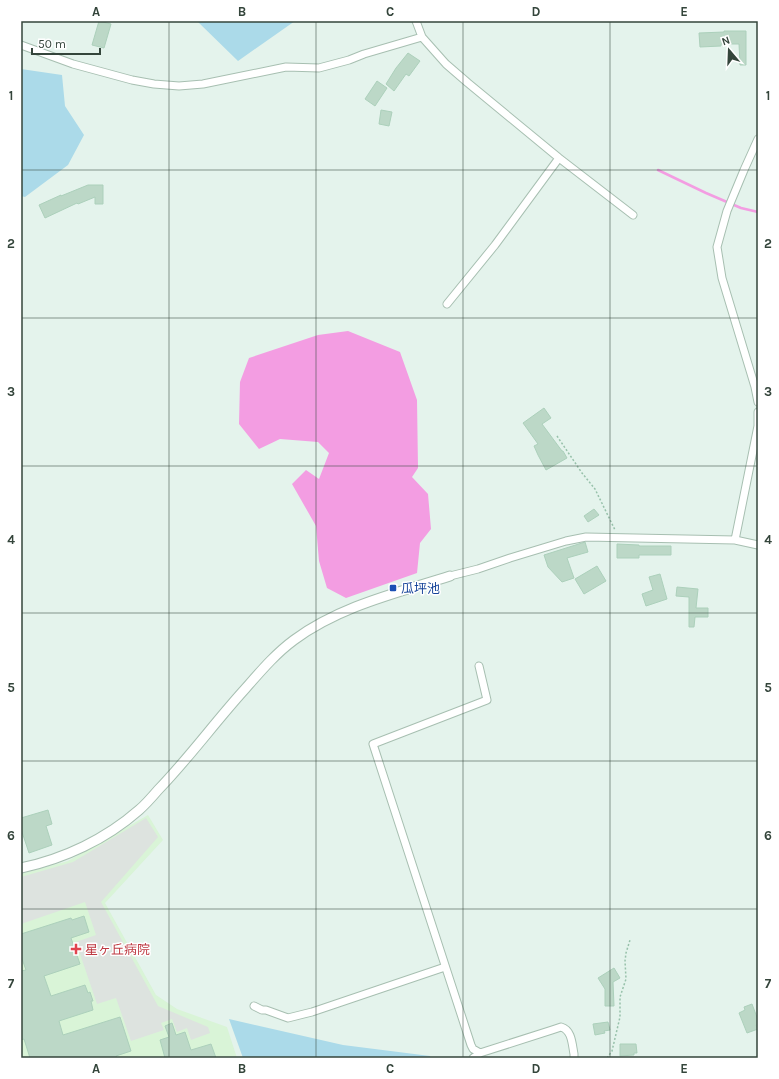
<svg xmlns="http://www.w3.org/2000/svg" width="779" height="1079" viewBox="0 0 779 1079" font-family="Karla,'Noto Sans JP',sans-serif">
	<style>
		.medical { fill: #d9f4d7 }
		.green { fill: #abdae9 }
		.parking { fill: #dde3df }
		.water { fill: #f39de2 }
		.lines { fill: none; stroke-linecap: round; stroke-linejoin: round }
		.stream { stroke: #f39de2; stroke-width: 2.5 }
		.building { fill: #bcd8c7; stroke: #acd0bb }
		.minor-casing { stroke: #a7bfb1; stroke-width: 9 }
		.tertiary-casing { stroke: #a7bfb1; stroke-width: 11 }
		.path { stroke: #97c1aa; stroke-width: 1.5; stroke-dasharray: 2 2; stroke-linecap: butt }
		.minor { stroke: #fff; stroke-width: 7 }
		.tertiary { stroke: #fff; stroke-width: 9 }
		.grid { fill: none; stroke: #34453b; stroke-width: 1; stroke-opacity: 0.55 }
		.transit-dot { fill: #1a4fb4; stroke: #fff; stroke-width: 1.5 }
		.health-dot { fill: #e0444e; stroke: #fff; stroke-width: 1.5 }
		.labels { text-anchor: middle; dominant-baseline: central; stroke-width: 3; stroke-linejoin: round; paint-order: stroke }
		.transit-label { font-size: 13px; fill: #164399; stroke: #fff; text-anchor: start }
		.health-label { font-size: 13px; fill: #be3a42; stroke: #fff; text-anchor: start }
		.neatline { fill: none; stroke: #34453b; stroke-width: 1.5 }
		.grid-label { font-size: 13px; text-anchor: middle; font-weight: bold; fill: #34453b }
	</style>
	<rect width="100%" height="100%" fill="#e4f3ec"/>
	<path class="medical" d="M148 815 163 840 105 903 156 995 177 1009 227 1027 237 1058H21V874L68 861Z"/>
	<path class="green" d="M197 21H295L238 61Z
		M21 69 62 75 65 106 84 135 68 165 25 197 21 196Z
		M229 1019 343 1045 430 1056 431 1058H243Z"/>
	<path class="parking" d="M146 818 158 837 101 902 158 1006 208 1027 210 1033 191 1040 187 1028 177 1032 172 1019 161 1023 164 1030 131 1041 116 998 97 1004 76 942 96 935 85 902 21 924V877L73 862Z"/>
	<path class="water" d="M348 331 400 352 417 400 418 468 412 477 428 494 431 529 420 543 417 573 346 598 327 588 319 561 316 526 292 484 306 470 319 479 329 453 318 442 280 439 259 449 239 424 240 382 249 358 318 335Z"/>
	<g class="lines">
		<path class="stream" d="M658 170 706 193 741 208 758 212"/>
	</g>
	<path class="building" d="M99 21 111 24 104 48 92 45Z
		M724 31H746V65H740L739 44H721V46L700 47 699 33 724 32Z
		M408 53 420 61 409 76 406 74 394 91 386 84 396 68Z
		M377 81 387 88 375 106 365 99Z
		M381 110 392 112 389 126 379 124Z
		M88 185H103V204H95V197L78 204 77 203 45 218 39 205 61 195V196Z
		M544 408 551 418 542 424 562 451H563L567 458 546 470 538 455 534 446 538 444 523 423Z
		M594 509 599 515 588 522 584 516Z
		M585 542 588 552 567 558 574 578 562 582 548 567 544 555Z
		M617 544 639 545V546H671V555H639V558H617Z
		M597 566 606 581 584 594 575 579Z
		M660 574 667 599 646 606 642 594 653 590 649 577Z
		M677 587 698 589 696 608H708V617H695L694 627H689V597L676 596Z
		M48 810 52 824 46 826 52 845 29 853 21 829V818Z
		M84 916 89 932 71 938 80 964 44 976 51 996 85 985 88 993 90 992 93 1001H91L93 1010 59 1021 63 1035 120 1017 131 1051 116 1056 117 1058H30L24 1039 21 1040V971L26 970 21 956V934L71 918 72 920Z
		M614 968 620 978 613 982 614 1006H605V989L598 978Z
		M752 1004 758 1020V1024L756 1025 758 1029 747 1033 739 1013 745 1010 744 1007Z
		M608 1022 610 1030 604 1031 605 1033 595 1035 593 1024Z
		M172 1023 176 1035 185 1032 191 1050 211 1044 216 1058H165L160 1040 169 1037 165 1026Z
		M620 1044H636L637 1053H634V1055L620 1056Z"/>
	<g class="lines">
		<g class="minor-casing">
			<path id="minor" d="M416 21 422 37 446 64 468 83 559 158 633 215
				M21 45 73 64 132 80 154 84 179 86 203 84 286 67 319 68 349 60 364 54 422 37
				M758 139 744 170 727 211 717 247 722 278 755 387 758 402
				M447 304 495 245 559 158
				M735 540 758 426V412
				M450 576 478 569 510 558 566 541 586 537 735 540 758 545
				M479 666 487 700 373 744 471 1045 473 1049 480 1053
				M254 1006 262 1010H266L288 1018 312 1012 445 967
				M473 1058 480 1053 552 1030 561 1027C572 1030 572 1044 574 1054V1058"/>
		</g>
		<g class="tertiary-casing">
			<path id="tertiary" d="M21 868C64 859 106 839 139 810 146 804 152 797 158 790 189 758 215 722 245 689 260 672 275 654 294 640 340 606 397 593 450 576"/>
		</g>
		<path class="path" d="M557 436 582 473 595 489 615 530
			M607 1058 612 1051 620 1017V997L626 979 625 961 626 953 630 940"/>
		<use href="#minor" class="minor"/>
		<use href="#tertiary" class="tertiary"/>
	</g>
	<path class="grid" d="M169 21V1058M316 21V1058M463 21V1058M610 21V1058M21 170H758M21 318H758M21 466H758M21 613H758M21 761H758M21 909H758"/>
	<rect class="transit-dot" x="389" y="584" width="8" height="8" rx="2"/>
	<path class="health-dot" d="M74 943h4v4h4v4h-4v4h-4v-4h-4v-4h4z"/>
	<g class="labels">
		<g class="transit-label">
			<text x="401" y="588">瓜坪池</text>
		</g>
		<g class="health-label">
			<text x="85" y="949">星ヶ丘病院</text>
		</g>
	</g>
	<rect width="779" height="1079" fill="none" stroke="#ffffff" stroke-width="44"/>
	<g transform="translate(729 50) rotate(341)" stroke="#ffffff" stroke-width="3" paint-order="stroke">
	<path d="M0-3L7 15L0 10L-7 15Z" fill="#34453b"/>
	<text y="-6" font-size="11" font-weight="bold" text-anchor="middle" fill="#34453b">N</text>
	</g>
	<path d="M32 48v6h68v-6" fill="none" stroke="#34453b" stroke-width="2"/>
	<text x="38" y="48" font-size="12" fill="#34453b" stroke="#ffffff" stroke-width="3" paint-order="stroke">50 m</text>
	<rect x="22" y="22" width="735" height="1035" class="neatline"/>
	<g class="grid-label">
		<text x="96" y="16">A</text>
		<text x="242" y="16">B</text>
		<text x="390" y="16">C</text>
		<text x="536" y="16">D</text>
		<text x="684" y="16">E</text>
		<text x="11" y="100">1</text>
		<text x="768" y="100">1</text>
		<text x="11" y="248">2</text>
		<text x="768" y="248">2</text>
		<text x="11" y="396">3</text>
		<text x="768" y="396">3</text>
		<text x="11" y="544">4</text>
		<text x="768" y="544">4</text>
		<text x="11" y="692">5</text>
		<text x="768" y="692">5</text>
		<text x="11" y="840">6</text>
		<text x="768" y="840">6</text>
		<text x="11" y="988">7</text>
		<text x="768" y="988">7</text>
		<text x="96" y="1073">A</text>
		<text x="242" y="1073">B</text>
		<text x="390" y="1073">C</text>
		<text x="536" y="1073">D</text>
		<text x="684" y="1073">E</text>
	</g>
</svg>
